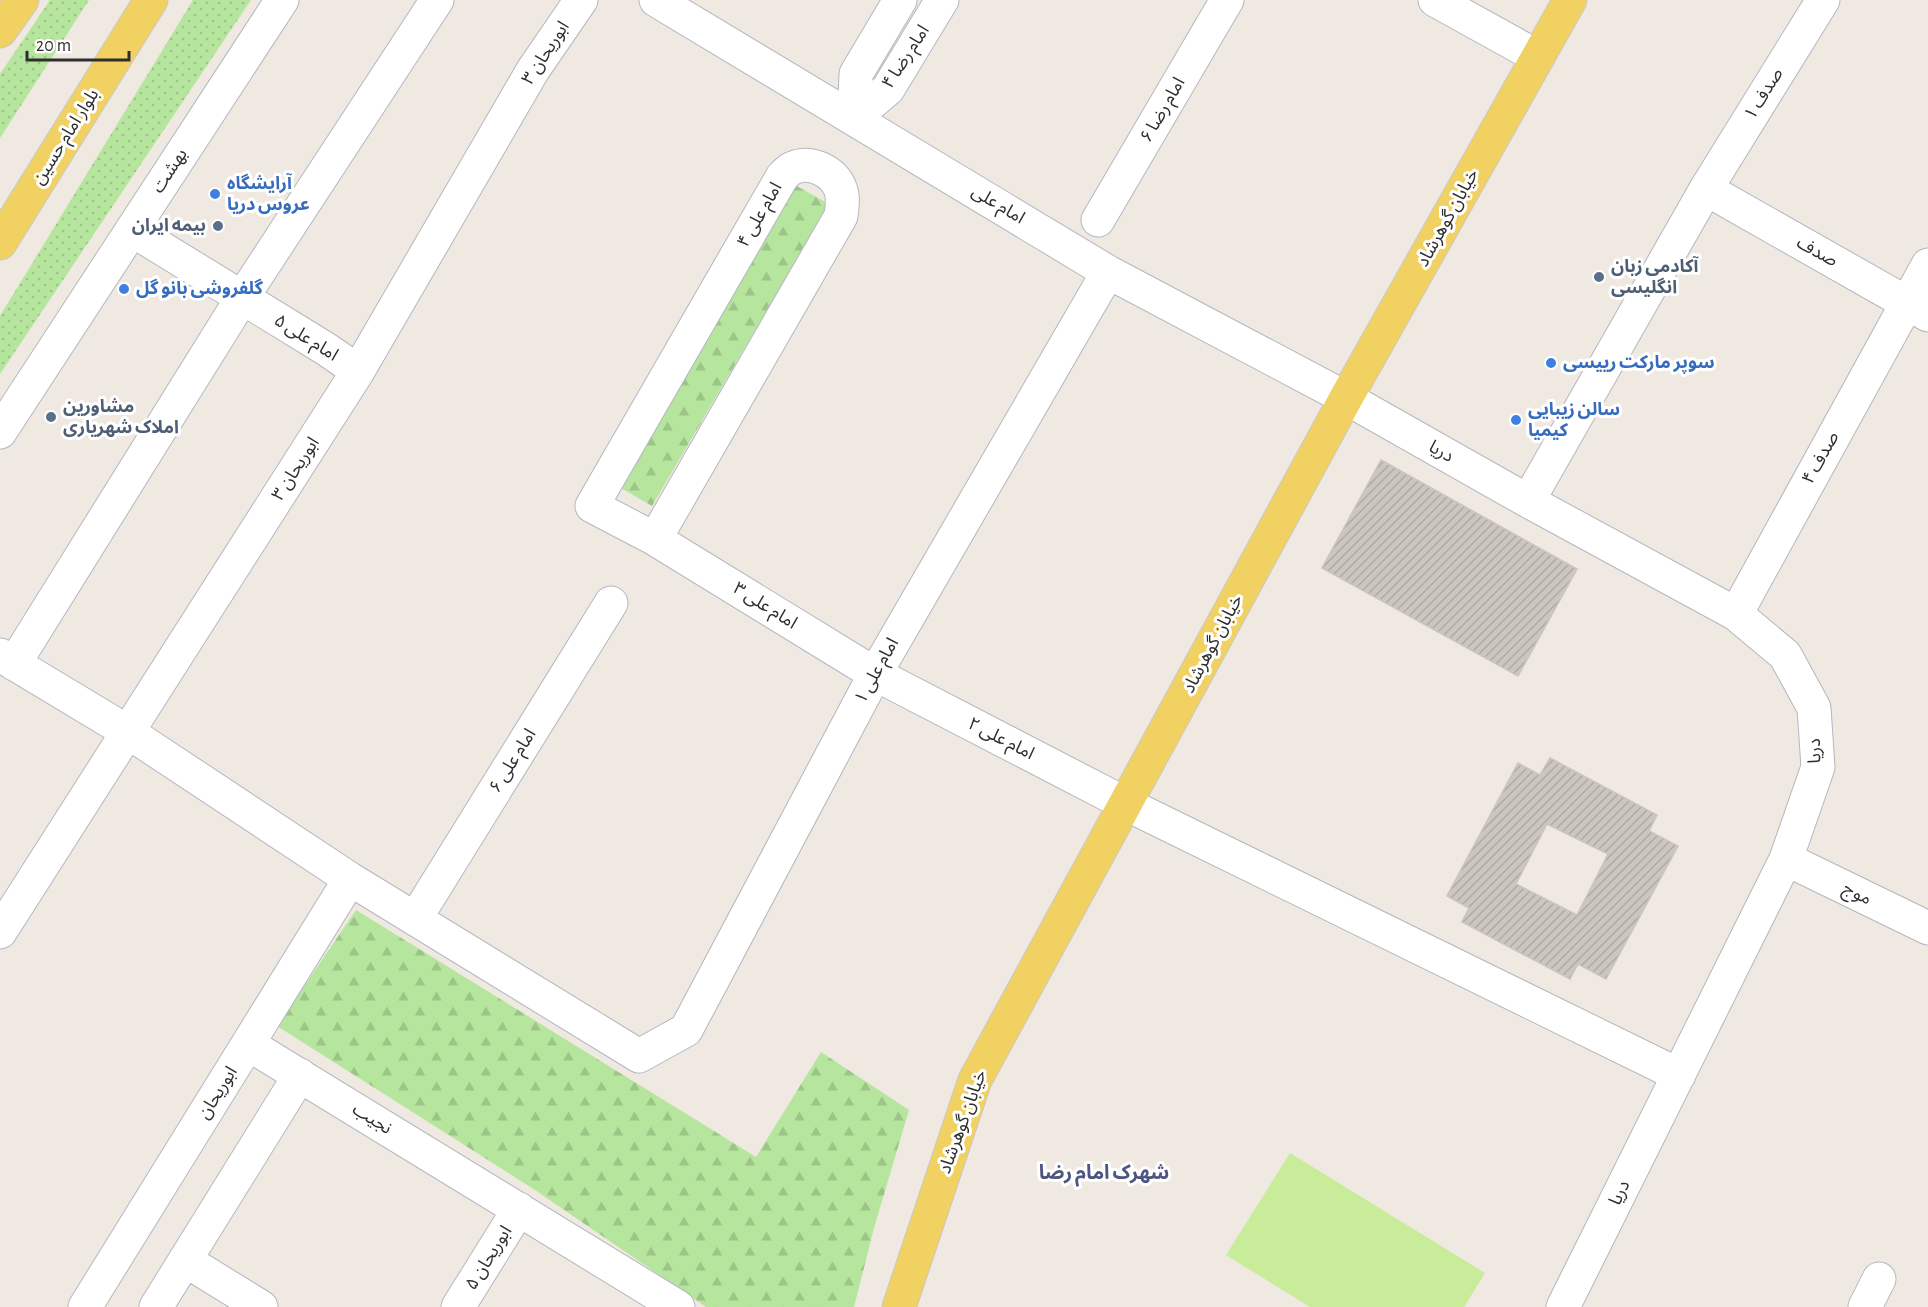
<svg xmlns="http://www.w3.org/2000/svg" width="1928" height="1307" viewBox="0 0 1928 1307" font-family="'Alegreya Sans','Noto Sans Arabic',sans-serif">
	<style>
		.grass { fill: url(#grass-dots) }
		.forest { fill: url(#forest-firs) }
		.pitch { fill: #c9ec9a }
		.building { fill: url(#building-hatch); stroke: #cbc5ba; stroke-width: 1.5; fill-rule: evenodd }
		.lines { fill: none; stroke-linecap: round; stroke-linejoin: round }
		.minor-casing { stroke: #b4b7c1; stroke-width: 35 }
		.major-casing { stroke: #c9c9c9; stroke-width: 35 }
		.minor { stroke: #fff; stroke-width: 33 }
		.major { stroke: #f2d163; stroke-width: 33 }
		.shop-dot { fill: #3f7fe0; stroke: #fff; stroke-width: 2 }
		.service-dot { fill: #5c6f8a; stroke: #fff; stroke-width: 2 }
		.labels { text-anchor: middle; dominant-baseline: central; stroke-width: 6; stroke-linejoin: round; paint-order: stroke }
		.street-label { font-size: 18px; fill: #2e2e2e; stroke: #fff }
		.shop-label { font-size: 18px; font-weight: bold; fill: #366cbe; stroke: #fff; text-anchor: start }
		.service-label { font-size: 18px; font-weight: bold; fill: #4e5e75; stroke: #fff; text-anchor: start }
		.neighbourhood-label { font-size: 20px; font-weight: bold; fill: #4d5680; stroke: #fff }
	</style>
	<defs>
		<pattern id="grass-dots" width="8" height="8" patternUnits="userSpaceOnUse" patternTransform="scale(1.5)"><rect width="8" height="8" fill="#b6e59e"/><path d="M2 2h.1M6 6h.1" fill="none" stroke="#9dc588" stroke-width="1.8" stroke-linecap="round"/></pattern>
		<pattern id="forest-firs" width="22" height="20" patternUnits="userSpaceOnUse" patternTransform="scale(1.5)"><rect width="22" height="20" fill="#b6e59e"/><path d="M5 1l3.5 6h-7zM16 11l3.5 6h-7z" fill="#9dc588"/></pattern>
		<pattern id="building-hatch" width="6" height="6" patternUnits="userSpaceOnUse" patternTransform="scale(1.5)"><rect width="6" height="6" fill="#cbc7bf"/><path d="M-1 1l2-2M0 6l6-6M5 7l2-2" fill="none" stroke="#afaba4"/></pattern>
	</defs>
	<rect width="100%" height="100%" fill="#efe9e1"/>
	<path class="grass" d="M50 0H89L0 138V74Z
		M193 0H251L0 374V316Z"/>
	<path class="forest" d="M795 185 829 204 652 506 619 487Z
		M356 910 756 1157 821 1052 909 1110 874 1228 854 1307H706L535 1190 277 1026Z"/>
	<path class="pitch" d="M1290 1153 1485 1273 1464 1307H1310L1226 1255Z"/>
	<path class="building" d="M1381 460 1577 569 1518 676 1322 568Z
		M1550 758 1657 815 1649 831 1678 846 1606 979 1578 964 1570 979 1462 922 1469 908 1447 896 1518 763 1540 775ZM1547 824 1608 854 1577 915 1516 884Z"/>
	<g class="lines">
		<g class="minor-casing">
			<path id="minor" d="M656 0 1108 272 1346 398 1528 501 1736 614 1785 655 1814 708 1818 767 1786 859 1563 1307
				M1435 0 1538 57
				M854 118 888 89 942 0
				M854 118 856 74 900 0
				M1706 189 1928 315
				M1098 220 1227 0
				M132 230 326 349 358 371
				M0 432 282 0
				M1528 501 1706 189 1823 0
				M655 539 841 216C842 207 844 197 840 188 833 171 810 160 793 168 789 169 785 174 782 177L592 506 655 539 875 674 1126 804 1679 1075
				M1736 614 1928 265
				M0 655 128 732 350 879 639 1056 686 1030 875 674 1108 272
				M14 664 242 298 437 0
				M1786 859 1928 928
				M415 919 611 603
				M0 932 358 371 533 70 581 0
				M248 1044 678 1307
				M185 1260 261 1307
				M85 1307 350 879
				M156 1307 300 1075
				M458 1307 519 1209
				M1865 1307 1879 1279"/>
		</g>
		<g class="major-casing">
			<path id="major" d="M0 31 22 0
				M0 243 151 0
				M899 1307 975 1080 1346 398 1570 0"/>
		</g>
		<use href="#minor" class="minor"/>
		<use href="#major" class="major"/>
	</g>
	<g class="shop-dot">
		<circle cx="215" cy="194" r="6"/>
		<circle cx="124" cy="289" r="6"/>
		<circle cx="1551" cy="363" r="6"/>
		<circle cx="1516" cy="420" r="6"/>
	</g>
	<g class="service-dot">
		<circle cx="218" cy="226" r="6"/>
		<circle cx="1599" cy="277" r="6"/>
		<circle cx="51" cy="417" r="6"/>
	</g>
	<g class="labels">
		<g class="street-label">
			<text transform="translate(546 53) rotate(-57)">ابوریحان ۳</text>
			<text transform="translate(906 57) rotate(-57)">امام رضا ۴</text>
			<text transform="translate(1764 94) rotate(-58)">صدف ۱</text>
			<text transform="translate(1163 110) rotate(-60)">امام رضا ۶</text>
			<text transform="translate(66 137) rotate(-58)">بلوار امام حسین</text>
			<text transform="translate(170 171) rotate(-57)">بهشت</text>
			<text transform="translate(998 205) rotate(31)">امام علی</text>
			<text transform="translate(760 215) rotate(-60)">امام علی ۴</text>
			<text transform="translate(1448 218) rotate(-61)">خیابان گوهرشاد</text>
			<text transform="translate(1817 252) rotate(29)">صدف</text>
			<text transform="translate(306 338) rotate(32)">امام علی ۵</text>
			<text transform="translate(1441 452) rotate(30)">دریا</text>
			<text transform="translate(1821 458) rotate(-61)">صدف ۴</text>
			<text transform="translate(296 469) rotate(-57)">ابوریحان ۳</text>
			<text transform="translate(765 606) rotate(32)">امام علی ۳</text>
			<text transform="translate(1213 644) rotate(-62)">خیابان گوهرشاد</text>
			<text transform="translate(877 671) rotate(-61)">امام علی ۱</text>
			<text transform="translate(1001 739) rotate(27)">امام علی ۲</text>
			<text transform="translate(1815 751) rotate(-91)">دریا</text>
			<text transform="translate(513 761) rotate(-58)">امام علی ۶</text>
			<text transform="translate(1857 894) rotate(26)">موج</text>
			<text transform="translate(218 1093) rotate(-58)">ابوریحان</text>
			<text transform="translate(372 1119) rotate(32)">نجیب</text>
			<text transform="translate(963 1122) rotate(-70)">خیابان گوهرشاد</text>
			<text transform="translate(1620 1193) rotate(-64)">دریا</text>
			<text transform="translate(489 1258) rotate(-58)">ابوریحان ۵</text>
		</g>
		<g class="shop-label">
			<text x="227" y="184">آرایشگاه<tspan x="227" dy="21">عروس دریا</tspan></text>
			<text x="136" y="289">گلفروشی بانو گل</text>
			<text x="1563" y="363">سوپر مارکت رییسی</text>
			<text x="1528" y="410">سالن زیبایی<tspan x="1528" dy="21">کیمیا</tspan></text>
		</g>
		<g class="service-label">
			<text x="206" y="226" text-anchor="end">بیمه ایران</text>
			<text x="1611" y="267">آکادمی زبان<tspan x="1611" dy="21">انگلیسی</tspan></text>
			<text x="63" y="407">مشاورین<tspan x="63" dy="21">املاک شهریاری</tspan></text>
		</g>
		<g class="neighbourhood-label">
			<text x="1104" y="1173">شهرک امام رضا</text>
		</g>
	</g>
	<path d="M27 51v9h102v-9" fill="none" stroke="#2e2e2e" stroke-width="3"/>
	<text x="36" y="51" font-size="18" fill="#2e2e2e" stroke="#ffffff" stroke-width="4.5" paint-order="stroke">20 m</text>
</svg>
